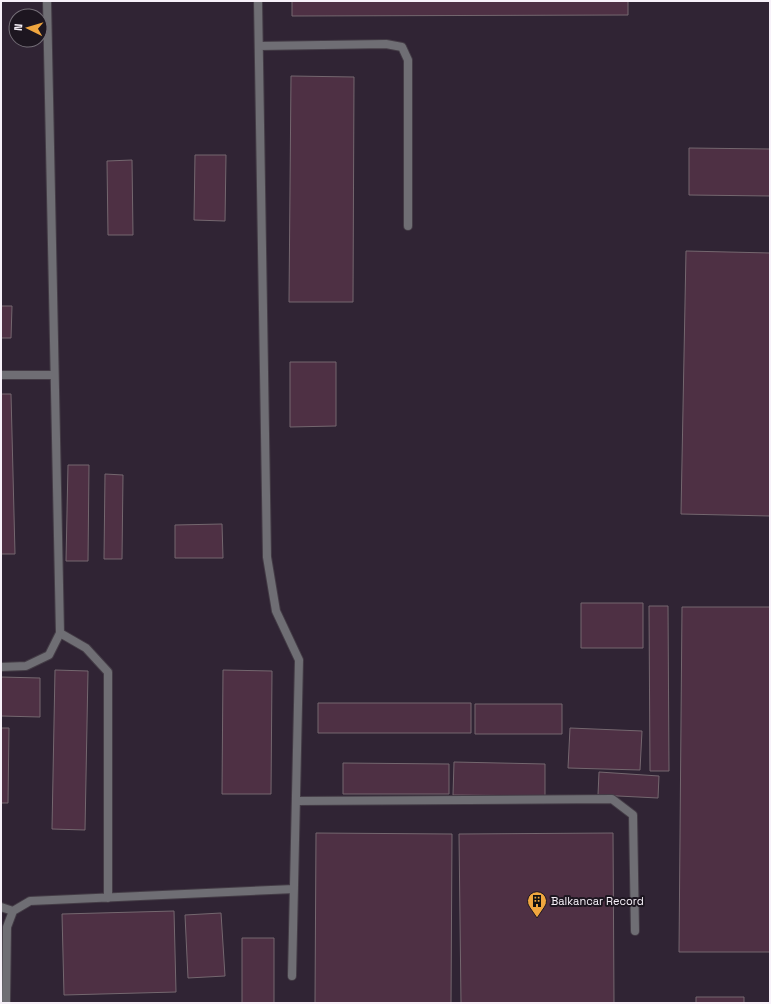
<svg xmlns="http://www.w3.org/2000/svg" width="771" height="1004" viewBox="0 0 771 1004" font-family="'Space Grotesk',sans-serif">
	<style>
		.built { fill: #302434; fill-rule: evenodd }
		.building { fill: #4e3044; stroke: #74676f }
		.lines { fill: none; stroke-linecap: round; stroke-linejoin: round }
		.lane-casing { stroke: #443c46; stroke-width: 10 }
		.lane { stroke: #6f6e74; stroke-width: 8 }
		.labels { text-anchor: middle; dominant-baseline: central; stroke-width: 4; stroke-linejoin: round; paint-order: stroke }
		.poi-label { font-size: 11px; fill: #f7f1f9; stroke: #1d1620; text-anchor: start }
	</style>
	<rect width="100%" height="100%" fill="#271f29"/>
	<path class="built" d="M1 1H770V1003H1ZM16 16H40V40H16Z"/>
	<path class="building" d="M292 1H628V15L292 16Z
		M291 76 354 77 353 302H289Z
		M689 148 770 149V196L689 195Z
		M195 155H226L225 221 194 220Z
		M132 160 133 235H108L107 161Z
		M686 251 770 253V516L681 514Z
		M1 306H12L11 338H1Z
		M290 362H336V426L290 427Z
		M1 394H11L15 554H1Z
		M68 465H89L88 561H66Z
		M105 474 123 475 122 559H104Z
		M222 524 223 558H175V525Z
		M581 603H643V648H581Z
		M649 606H668L669 771H650Z
		M682 607H770V952H679Z
		M55 670 88 671 85 830 52 829Z
		M223 670 272 671 271 794H222Z
		M1 677 40 678V717L1 716Z
		M318 703H471V733H318Z
		M475 704H562V734H475Z
		M1 728H9L8 803H1Z
		M570 728 642 731 640 770 568 768Z
		M454 762 545 764V796L453 795Z
		M343 763 449 764V794H343Z
		M599 772 659 776 658 798 598 795Z
		M316 833 452 834 451 1003H315Z
		M613 833 614 1003H461L459 834Z
		M174 911 176 992 64 995 62 914Z
		M221 913 225 976 188 978 185 915Z
		M242 938H274V1003H242Z
		M696 997H744V1003H696Z"/>
	<g class="lines">
		<g class="lane-casing">
			<path id="lane" d="M47 1 60 633 86 648 108 672V898
				M258 1 267 557 276 611 299 660 292 976
				M259 46 386 44 402 47 408 60V226
				M1 375H54
				M1 667 26 666 49 655 60 633
				M296 801 612 799 633 815 635 931
				M1 907 13 911
				M6 1003 7 927 13 911 30 901 294 889"/>
		</g>
		<use href="#lane" class="lane"/>
	</g>
	<defs>
		<g id="building-pin" transform="scale(1)"><path d="M0 17L-7.5 6A9.5 9.5 0 1 1 7.5 6Z" fill="#f0a63f" stroke="#1d1620"/><path d="M-4-6H4V6H1V3H-1V6H-4ZM-2.5-4.3h1.7v1.8h-1.7ZM.8-4.3h1.7v1.8H.8ZM-2.5-1h1.7V.8h-1.7ZM.8-1h1.7V.8H.8Z" fill="#111"/></g>
	</defs>
	<g fill-rule="evenodd">
		<use href="#building-pin" x="537" y="901"/>
	</g>
	<g class="labels">
		<g class="poi-label">
			<text x="551" y="901">Balkancar Record</text>
		</g>
	</g>
	<rect width="771" height="1004" fill="none" stroke="#f7f1f9" stroke-width="4"/>
	<g transform="translate(28 28) rotate(275)"><circle r="19" fill="#1d1620" stroke="#746e77"/>
	<path d="M0-3L7 15L0 10L-7 15Z" fill="#f0a63f"/>
	<text y="-6" font-size="11" font-weight="bold" text-anchor="middle" fill="#f7f1f9">N</text>
	</g>
</svg>
